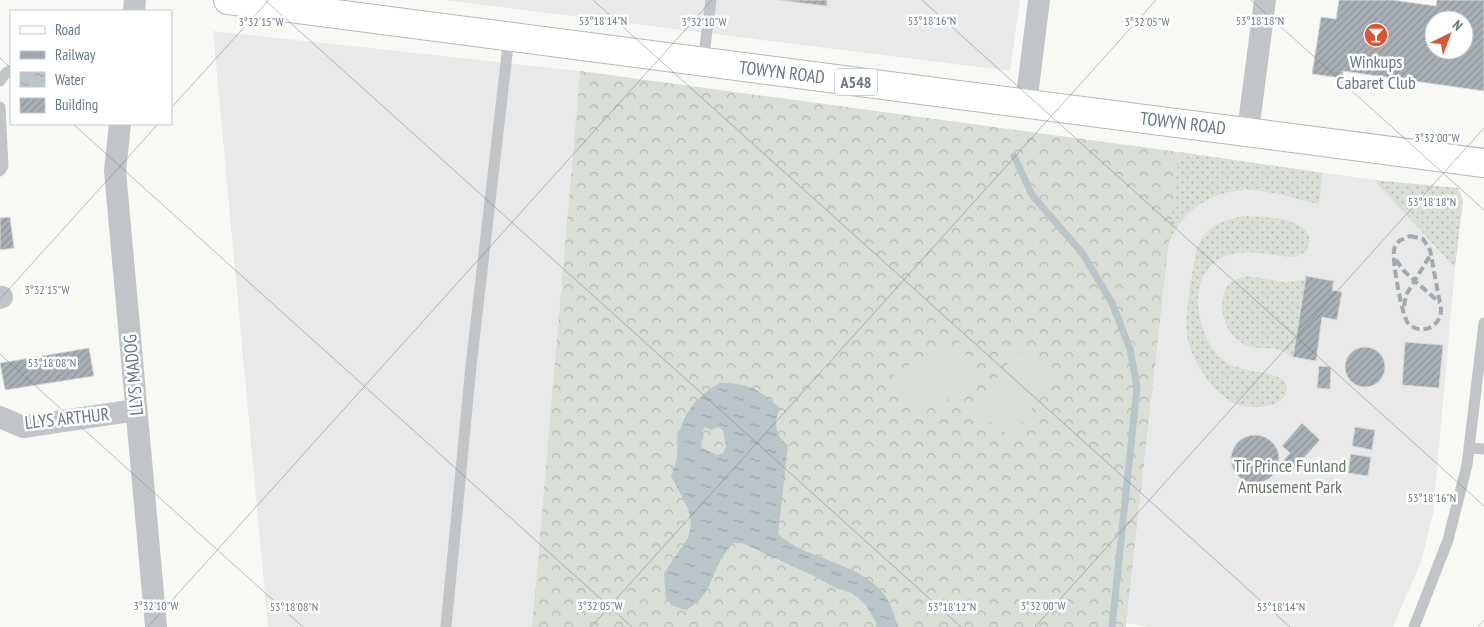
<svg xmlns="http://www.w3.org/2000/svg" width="1484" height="627" viewBox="0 0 1484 627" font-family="'PT Sans Narrow',sans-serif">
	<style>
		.built { fill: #e8e9e8 }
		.grass { fill: url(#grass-dots) }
		.forest { fill: url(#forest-crowns) }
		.pitch { fill: #d9ded6 }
		.water { fill: url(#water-ripples); fill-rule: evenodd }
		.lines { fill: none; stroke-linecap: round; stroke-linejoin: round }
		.stream { stroke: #bac5c9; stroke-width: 7 }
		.building { fill: url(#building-hatch); stroke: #d9d9d7; fill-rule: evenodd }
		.primary-casing { stroke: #b4b9bc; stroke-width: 30 }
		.service { stroke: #c1c5c8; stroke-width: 11 }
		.minor { stroke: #c1c5c8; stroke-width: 22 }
		.primary { stroke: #fff; stroke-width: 28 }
		.rail { stroke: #a2a9ae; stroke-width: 4; stroke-dasharray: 8 4; stroke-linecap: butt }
		.ticks { fill: none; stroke: #687985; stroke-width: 1; stroke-opacity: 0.45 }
		.labels { text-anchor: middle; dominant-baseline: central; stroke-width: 5; stroke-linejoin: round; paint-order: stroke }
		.shield { fill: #fff; stroke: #95a1aa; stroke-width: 1 }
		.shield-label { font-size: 16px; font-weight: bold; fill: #687985 }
		.poi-label { font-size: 18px; fill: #687985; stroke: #fff }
		.street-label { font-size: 18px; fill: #687985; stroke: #fff }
		.park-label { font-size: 18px; fill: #667763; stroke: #fff }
		.ticks-label { font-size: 12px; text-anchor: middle; fill: #687985; stroke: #fff; stroke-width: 5; stroke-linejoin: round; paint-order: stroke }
	</style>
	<defs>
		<pattern id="grass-dots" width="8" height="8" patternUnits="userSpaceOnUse" patternTransform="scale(1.25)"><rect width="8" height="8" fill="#d9ded6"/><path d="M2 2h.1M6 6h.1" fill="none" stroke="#b4b9b3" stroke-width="1.8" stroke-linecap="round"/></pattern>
		<pattern id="forest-crowns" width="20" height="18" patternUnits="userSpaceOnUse" patternTransform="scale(1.25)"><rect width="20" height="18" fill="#d9ded6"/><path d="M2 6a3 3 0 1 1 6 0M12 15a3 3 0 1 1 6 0" fill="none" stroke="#b4b9b3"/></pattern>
		<pattern id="water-ripples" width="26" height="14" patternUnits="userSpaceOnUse" patternTransform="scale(1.25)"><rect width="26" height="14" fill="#bac5c9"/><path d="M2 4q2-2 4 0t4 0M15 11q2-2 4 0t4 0" fill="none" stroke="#9ba5a9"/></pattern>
		<pattern id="building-hatch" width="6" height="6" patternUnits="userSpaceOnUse" patternTransform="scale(1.25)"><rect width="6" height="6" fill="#a8b0b6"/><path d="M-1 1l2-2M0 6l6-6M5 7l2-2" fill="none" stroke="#8d949a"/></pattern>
	</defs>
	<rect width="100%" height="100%" fill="#f8f8f5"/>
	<path class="built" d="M444 0H1020L1010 71Z
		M213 31 580 71 532 627H268Z
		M1179 152 1374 180 1455 268 1433 514 1422 559 1393 627H1148L1127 623Z"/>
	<path class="grass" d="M1179 152 1322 173 1319 204C1299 200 1266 189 1246 190 1210 191 1181 212 1168 245Z
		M1374 180 1458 188 1463 200 1455 268Z
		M1243 216C1262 217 1304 216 1310 239 1309 251 1303 255 1293 257 1272 256 1250 248 1229 255 1184 268 1194 336 1223 360 1242 375 1273 368 1286 383 1294 409 1249 411 1234 403 1213 393 1193 362 1188 340 1184 320 1189 296 1192 276 1196 238 1205 224 1243 216Z
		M1247 276 1284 282 1306 280 1293 357C1289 355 1284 351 1279 350 1271 347 1261 349 1252 347 1231 342 1219 319 1223 298 1225 284 1234 279 1247 276Z"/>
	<path class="forest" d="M580 71 1179 152 1126 627H532Z"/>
	<path class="pitch" d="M959 342 979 384 913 415 893 373Z
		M1017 350 1054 378 1011 437 974 410Z"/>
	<path class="water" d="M720 383C749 383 758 389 780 408 773 423 775 436 788 445L778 534C808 561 856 561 882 592 891 601 894 615 898 627H876V622L865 604 852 593 836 588 816 577 742 543H734C709 566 717 593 686 610L673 606 666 599 664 573 688 538 691 525 688 508 671 476C673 470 676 463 677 457 679 451 676 444 678 437 683 413 698 395 720 383ZM705 427 711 430 718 427 723 430 726 447 723 453 717 455 702 448 701 442 704 438 702 432Z"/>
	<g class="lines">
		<path class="stream" d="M1014 156 1032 195 1083 254 1112 303 1130 349 1137 387 1112 627"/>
	</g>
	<path class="building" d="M778 0H827V6Z
		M1339 0H1392L1436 6 1437 0H1484V91L1343 71 1342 78 1312 74 1321 17 1336 19ZM1434 20H1464V50H1434Z
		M10 217 14 248 0 250V218Z
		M1306 276 1334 281 1332 290 1342 292 1337 320 1322 317 1316 361 1293 357Z
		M1405 342 1443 345 1439 388 1402 385Z
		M1345 367a20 20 0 1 1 40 0a20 20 0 1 1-40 0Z
		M89 348 94 376 5 390 0 363Z
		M1319 366 1331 367 1330 389 1317 388Z
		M1302 423 1320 440 1292 471 1282 462 1290 453 1282 446Z
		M1355 427 1375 430 1372 450 1352 446Z
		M1231 459a24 24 0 1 1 48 0a24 24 0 1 1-48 0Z
		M1351 454 1371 457 1368 476 1348 473Z"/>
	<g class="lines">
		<g class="primary-casing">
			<path id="primary" d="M228 0 1484 163"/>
		</g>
		<path class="service" d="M703 62 711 0
			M0 81 6 73 11 70
			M0 107 3 166 0 171
			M1469 448 1484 449
			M446 627 471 366 509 37
			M1414 627 1448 540 1467 465 1484 323"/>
		<path class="minor" d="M134 11 135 0
			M1026 104 1039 0
			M120 124 115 171 156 627
			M1248 131 1265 0
			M0 298 2 297
			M0 417 23 427 136 410"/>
		<use href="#primary" class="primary"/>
		<path class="rail" d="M1410 236 1423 239 1430 250 1441 309C1442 326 1421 337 1408 323 1402 317 1392 260 1394 251 1394 247 1397 244 1399 241Z
			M1396 260 1404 271 1440 303
			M1404 306 1406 295 1431 254"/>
	</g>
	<path class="ticks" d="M265 0 961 627M593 0 1290 627M922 0 1484 506M1251 0 1484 210M0 58 11 68M171 108 269 0M73 124 632 627M0 299 158 124M0 354 303 627M148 627 712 0M591 627 1156 0M1035 627 1484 128M1478 627 1484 620"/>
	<defs>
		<g id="bar-disc" transform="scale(1.25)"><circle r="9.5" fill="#dc5431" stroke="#fff"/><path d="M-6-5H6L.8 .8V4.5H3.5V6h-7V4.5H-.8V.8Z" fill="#fff"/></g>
	</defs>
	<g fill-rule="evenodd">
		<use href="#bar-disc" x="1376" y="35"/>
	</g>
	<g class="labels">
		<rect class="shield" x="835" y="68.5" width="42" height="27" rx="4"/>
		<g class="shield-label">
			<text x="856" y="82">A548</text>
		</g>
		<g class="poi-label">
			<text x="1376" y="61">Winkups<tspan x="1376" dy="21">Cabaret Club</tspan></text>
		</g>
		<g class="street-label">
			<text transform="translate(782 72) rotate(7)">TOWYN ROAD</text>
			<text transform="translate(1183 123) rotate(7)">TOWYN ROAD</text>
			<text transform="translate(133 375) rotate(-95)">LLYS MADOG</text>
			<text transform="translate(67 418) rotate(-6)">LLYS ARTHUR</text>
		</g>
		<g class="park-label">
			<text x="1290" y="465">Tir Prince Funland<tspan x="1290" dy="21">Amusement Park</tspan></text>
		</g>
	</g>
	<g class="ticks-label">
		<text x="603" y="25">53°18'14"N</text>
		<text x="932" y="25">53°18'16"N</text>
		<text x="1260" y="25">53°18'18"N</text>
		<text x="261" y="26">3°32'15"W</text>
		<text x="704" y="26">3°32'10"W</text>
		<text x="1147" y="26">3°32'05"W</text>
		<text x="1437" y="142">3°32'00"W</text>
		<text x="1432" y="206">53°18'18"N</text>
		<text x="47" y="294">3°32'15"W</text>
		<text x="52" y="367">53°18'08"N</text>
		<text x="1432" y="502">53°18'16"N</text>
		<text x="156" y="610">3°32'10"W</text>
		<text x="600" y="610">3°32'05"W</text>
		<text x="1043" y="610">3°32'00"W</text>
		<text x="294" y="611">53°18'08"N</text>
		<text x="952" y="611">53°18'12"N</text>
		<text x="1281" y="611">53°18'14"N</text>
	</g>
	<rect x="10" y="10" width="162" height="115" fill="#ffffff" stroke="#c3c9ce"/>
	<rect x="20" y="26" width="25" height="8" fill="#ffffff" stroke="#c3c9ce"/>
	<text x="55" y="35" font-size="15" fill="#687985">Road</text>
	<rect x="20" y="51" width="25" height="8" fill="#a2a9ae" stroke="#c3c9ce"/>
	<text x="55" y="60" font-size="15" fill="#687985">Railway</text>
	<rect x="20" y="72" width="25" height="15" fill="url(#water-ripples)" stroke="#c3c9ce"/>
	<text x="55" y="85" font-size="15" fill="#687985">Water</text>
	<rect x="20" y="98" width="25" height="15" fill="url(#building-hatch)" stroke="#c3c9ce"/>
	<text x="55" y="110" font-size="15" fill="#687985">Building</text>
	<g transform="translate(1449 35) rotate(42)"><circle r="24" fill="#ffffff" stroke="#c3c9ce"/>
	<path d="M0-4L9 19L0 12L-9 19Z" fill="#dc5431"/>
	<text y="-8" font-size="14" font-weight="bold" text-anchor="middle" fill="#687985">N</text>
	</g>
</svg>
